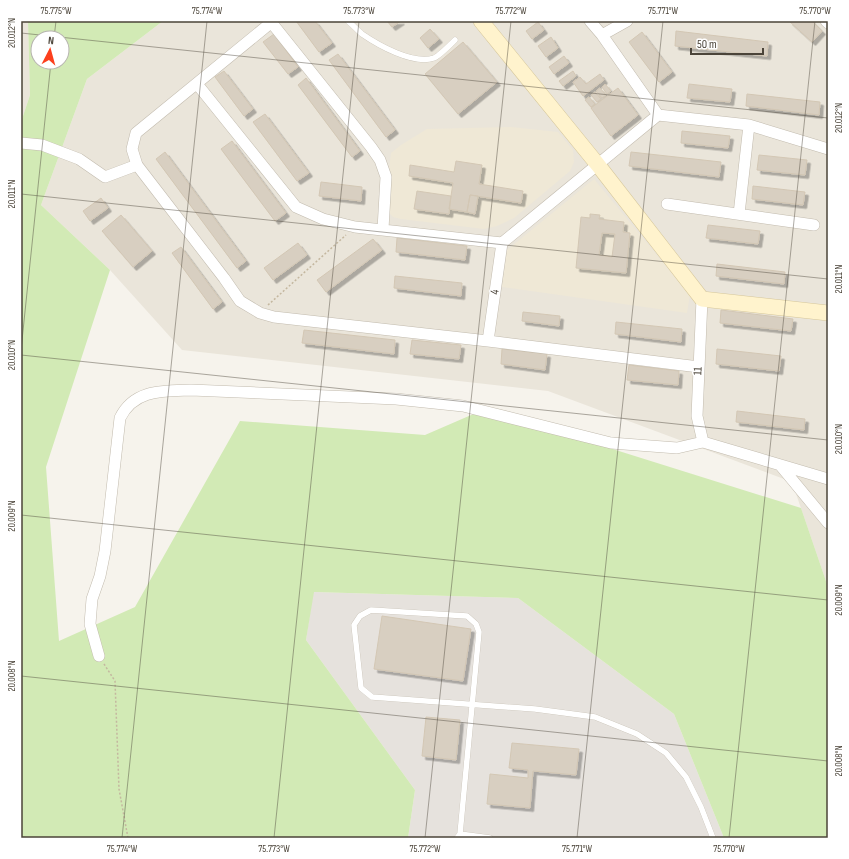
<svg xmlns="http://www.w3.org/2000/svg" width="849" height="859" viewBox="0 0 849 859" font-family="'Sofia Sans Condensed',sans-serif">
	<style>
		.residential { fill: #eae5da }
		.industrial { fill: #e6e2dd }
		.education { fill: #efe8d6 }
		.green { fill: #d2eab5; fill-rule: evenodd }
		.building { fill: #d8cfc1; stroke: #d3c7b4; fill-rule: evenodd; filter: url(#shadow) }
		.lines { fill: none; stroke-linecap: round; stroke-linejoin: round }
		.lane-casing { stroke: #c2bbae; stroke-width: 6 }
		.street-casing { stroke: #c2bbae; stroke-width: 12 }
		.secondary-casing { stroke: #d6c79b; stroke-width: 16 }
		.path { stroke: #c4b79f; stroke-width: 1.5; stroke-dasharray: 2 2; stroke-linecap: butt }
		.lane { stroke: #fff; stroke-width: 5.5 }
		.street { stroke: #fff; stroke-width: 11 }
		.secondary { stroke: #fff3cd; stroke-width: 15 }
		.ticks { fill: none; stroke: #4b4439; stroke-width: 1; stroke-opacity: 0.45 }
		.labels { text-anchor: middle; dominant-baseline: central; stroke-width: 3; stroke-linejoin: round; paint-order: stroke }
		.street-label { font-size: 12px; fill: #4b4439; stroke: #fff }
		.neatline { fill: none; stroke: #4b4439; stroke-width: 1.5 }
		.ticks-label { font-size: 10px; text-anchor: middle; fill: #4b4439 }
	</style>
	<defs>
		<filter id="shadow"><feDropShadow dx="3.5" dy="3.5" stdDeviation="0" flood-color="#0004"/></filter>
	</defs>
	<rect width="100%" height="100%" fill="#f6f3ec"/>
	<path class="residential" d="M21 21H28L30 95 21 122Z
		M163 21H828V587L792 482 548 391 182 350 110 270 41 205 87 79Z"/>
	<path class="industrial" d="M313 592 518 598 674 714 724 838H408L415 790 306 640Z"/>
	<path class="education" d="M511 127 558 132 573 150 574 162 570 171 514 218 497 226 484 229 401 219 393 217 388 212 385 201 391 153 401 145 427 129Z
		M594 179 690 295 687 313 502 287 507 250Z"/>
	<path class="green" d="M28 21H163L87 79 41 205 110 270 46 467 59 641 135 607 240 421 425 435 485 409 801 508 828 587V838H724L674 714 518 598 314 592 306 640 415 790 408 838H21V122L30 95ZM38 38H62V62H38Z"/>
	<path class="building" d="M296 21H315L332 43 319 52Z
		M387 21H401L392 27Z
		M789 21H812L822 31 812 42Z
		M538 22 544 30 532 39 526 31Z
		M430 29 439 39 428 48 420 38Z
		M676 31 768 42 767 56 675 46Z
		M642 32 672 72 659 82 629 42Z
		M274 34 298 67 288 74 263 42Z
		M551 37 558 48 546 57 538 46Z
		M463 42 497 82 458 114 425 74Z
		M338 54 395 130 386 137 329 60Z
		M564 56 569 63 554 74 549 67Z
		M224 71 253 109 244 116 215 77Z
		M573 71 576 76 563 86 559 81Z
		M600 74 604 80 583 96 573 82 580 77 586 84Z
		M306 78 360 151 352 157 298 85Z
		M605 84 611 91 607 94 602 87Z
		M689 84 732 89 730 102 687 98Z
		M600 88 606 95 602 98 596 91Z
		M618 88 638 115 611 136 591 108Z
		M595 92 601 99 597 102 591 95Z
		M747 94 820 102 819 115 746 106Z
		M589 97 595 104 591 107 585 100Z
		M265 114 309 173 297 181 253 122Z
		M682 131 730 136 728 148 681 143Z
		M232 141 286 213 275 221 221 149Z
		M165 152 246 261 237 268 156 159Z
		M631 152 721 162 719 177 629 166Z
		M759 155 807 160 805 175 757 170Z
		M456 161 482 165 479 184 523 191 521 203 470 195 467 212 449 209 453 183 409 176 410 165 454 172Z
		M321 182 362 187 361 201 319 196Z
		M753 186 805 192 803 205 752 199Z
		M417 191 451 196 449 214 414 209Z
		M470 195 478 196 475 214 467 212Z
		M101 198 108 208 90 221 83 211Z
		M590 214 600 215 599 219 624 222 623 232 630 233 626 273 576 268 581 217 590 218ZM602 233 615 234 612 257 599 255Z
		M121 215 152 251 133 267 102 231Z
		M708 225 760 231 758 244 706 238Z
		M397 238 467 246 465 260 396 252Z
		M373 239 382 250 326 292 317 280Z
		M298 243 307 255 273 280 264 268Z
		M181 247 222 302 213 309 172 253Z
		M717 264 785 272 784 284 716 276Z
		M395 276 462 283 461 296 394 288Z
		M721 310 793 319 791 331 720 323Z
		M523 312 560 316 559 326 522 321Z
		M616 322 682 329 681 342 615 334Z
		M304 330 395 340 394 354 302 343Z
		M412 340 461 345 459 359 410 354Z
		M502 349 547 354 545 370 501 364Z
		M717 349 781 356 779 371 716 364Z
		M629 365 679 371 678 385 627 380Z
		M737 411 805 419 804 430 736 422Z
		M382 616 471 629 463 681 374 669Z
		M426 717 460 720 456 760 422 756Z
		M512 743 579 749 576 775 533 771 530 808 487 804 490 774 528 778V770L509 768Z"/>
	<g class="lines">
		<g class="lane-casing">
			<path id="lane" d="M348 21C353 25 357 30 362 34 378 45 413 65 434 58 439 56 450 45 455 40
				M460 834 490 838
				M457 838 460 834 479 632 476 624 467 616 371 610 360 616 354 625 361 688 372 697 535 709 595 717 637 734 666 753 686 777 701 807 713 838"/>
		</g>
		<g class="street-casing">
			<path id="street" d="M273 21 136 133 132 149 137 165 224 278 240 301 260 313 274 317 488 341 699 367
				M590 21 602 35 658 115
				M826 21 828 23
				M271 22 371 147 380 160 386 177 383 229
				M602 35 627 21
				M197 84 296 207 323 219 355 227 502 243 658 115 749 125 828 149
				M21 143 42 145 79 159 105 177 137 165
				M667 204 814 225
				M739 214 749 125
				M702 299 697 416 703 442
				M488 341 502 243
				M780 465 828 523
				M99 656 90 624 92 599 100 576 105 551 120 418C134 389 163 391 191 390L396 399 463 406 611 443 677 448 703 442 828 479"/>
		</g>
		<g class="secondary-casing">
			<path id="secondary" d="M481 21 598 165 702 299 828 313"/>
		</g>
		<path class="path" d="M268 305 346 235
			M104 664 115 681 119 789 128 838"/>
		<use href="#lane" class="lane"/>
		<use href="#street" class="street"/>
		<use href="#secondary" class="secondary"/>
	</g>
	<path class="ticks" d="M21 33 828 118M54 38 56 21M21 194 828 279M21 350 51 62M21 355 828 440M21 515 828 600M21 676 828 761M21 837 33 838M122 838 207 21M274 838 359 21M425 838 511 21M577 838 663 21M729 838 815 21"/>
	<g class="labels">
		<g class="street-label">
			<text transform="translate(495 292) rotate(-82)">4</text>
			<text transform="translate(698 371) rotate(-88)">11</text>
		</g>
	</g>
	<rect width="849" height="859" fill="none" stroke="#ffffff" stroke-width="44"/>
	<g transform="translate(50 50) rotate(6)"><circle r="19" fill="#ffffff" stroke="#b7b4b0"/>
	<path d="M0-3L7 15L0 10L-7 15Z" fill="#fc3f1d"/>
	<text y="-6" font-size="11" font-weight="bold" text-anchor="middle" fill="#4b4439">N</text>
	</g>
	<path d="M691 48v6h72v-6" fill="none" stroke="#4b4439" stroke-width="2"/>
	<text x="697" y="48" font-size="12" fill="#4b4439" stroke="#ffffff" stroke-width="3" paint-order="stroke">50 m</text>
	<rect x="22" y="22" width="805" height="815" class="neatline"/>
	<g class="ticks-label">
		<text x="56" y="14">75.775°W</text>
		<text x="207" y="14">75.774°W</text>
		<text x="359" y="14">75.773°W</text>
		<text x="511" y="14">75.772°W</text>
		<text x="663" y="14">75.771°W</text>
		<text x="815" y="14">75.770°W</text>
		<text transform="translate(11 33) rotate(-90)" y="4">20.012°N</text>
		<text transform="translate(838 118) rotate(-90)" y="4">20.012°N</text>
		<text transform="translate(11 194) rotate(-90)" y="4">20.011°N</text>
		<text transform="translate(838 279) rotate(-90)" y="4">20.011°N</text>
		<text transform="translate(11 355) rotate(-90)" y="4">20.010°N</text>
		<text transform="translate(838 439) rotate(-90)" y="4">20.010°N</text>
		<text transform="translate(11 516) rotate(-90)" y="4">20.009°N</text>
		<text transform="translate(838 600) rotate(-90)" y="4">20.009°N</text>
		<text transform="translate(11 676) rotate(-90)" y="4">20.008°N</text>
		<text transform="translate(838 761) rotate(-90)" y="4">20.008°N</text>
		<text x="122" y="852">75.774°W</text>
		<text x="274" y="852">75.773°W</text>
		<text x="425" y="852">75.772°W</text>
		<text x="577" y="852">75.771°W</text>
		<text x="729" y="852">75.770°W</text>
	</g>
</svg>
